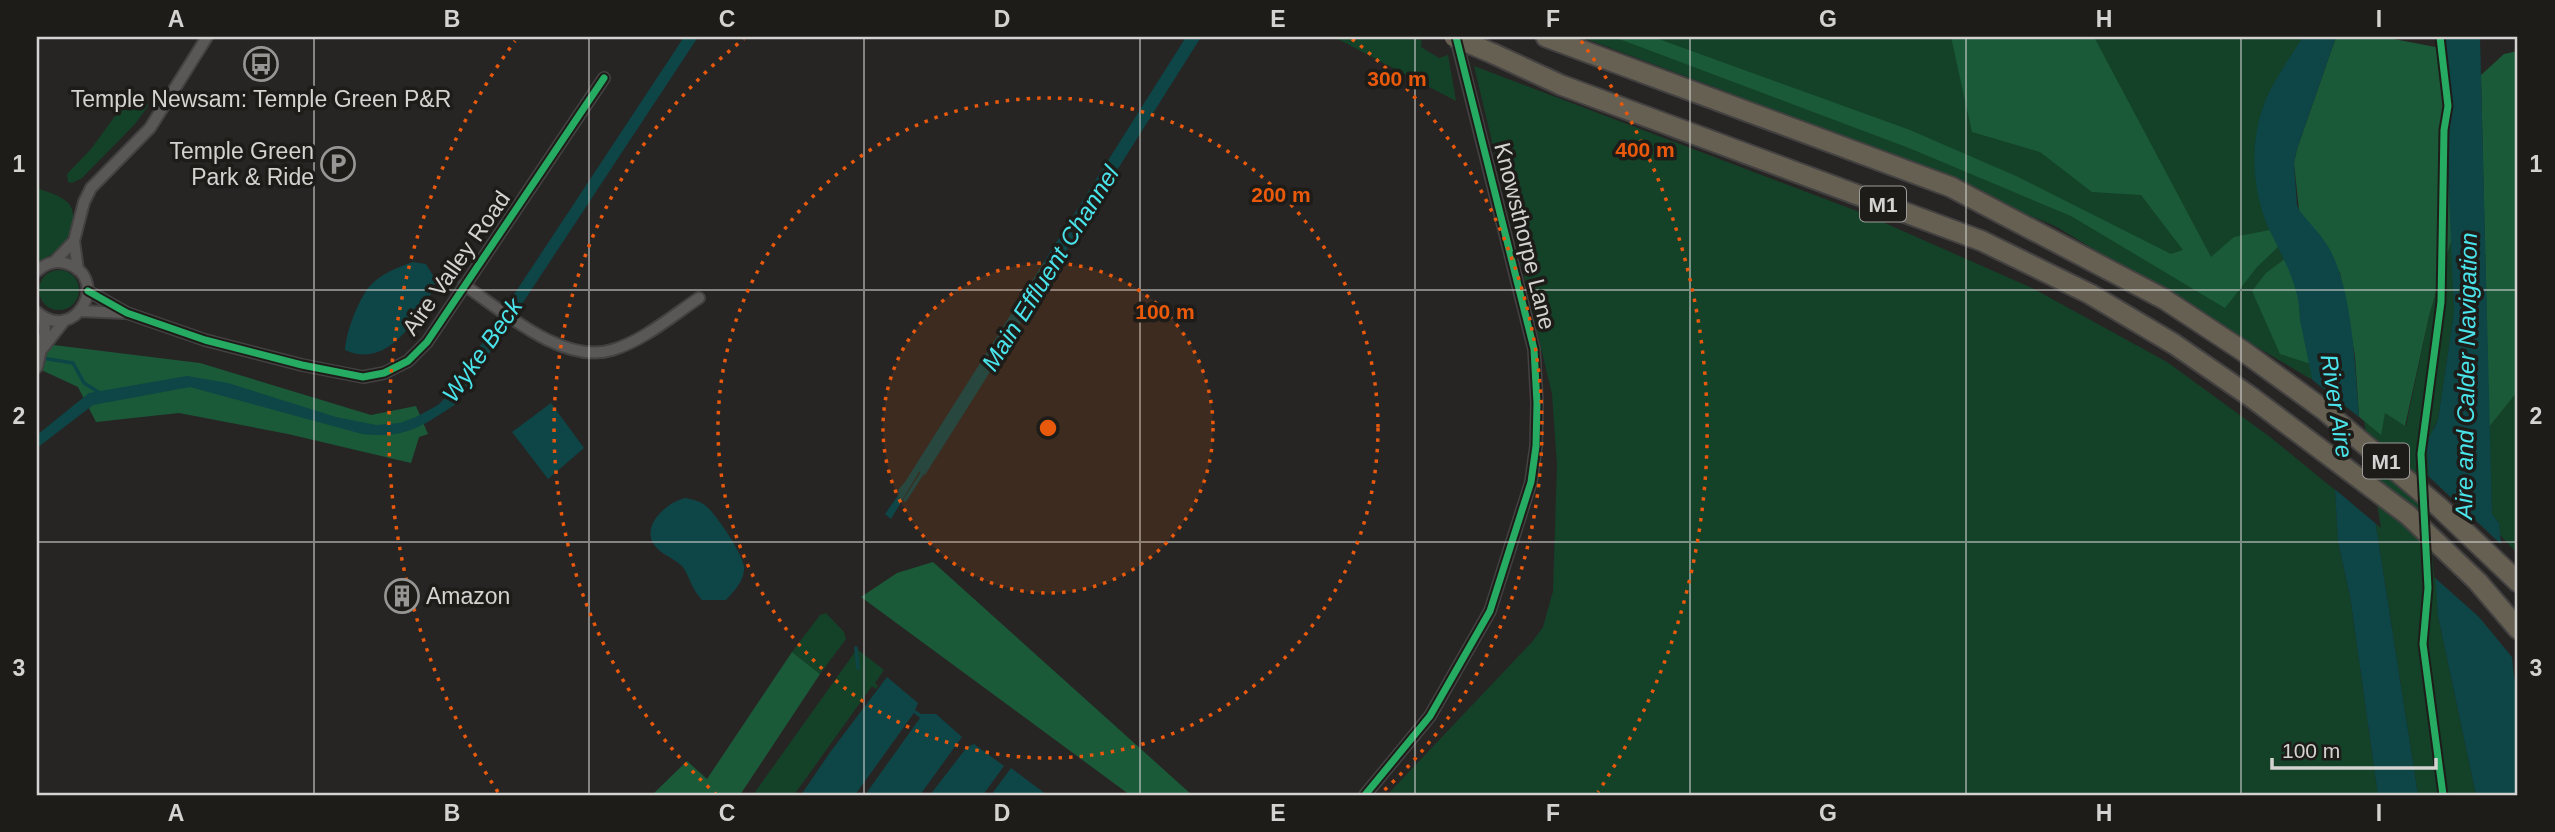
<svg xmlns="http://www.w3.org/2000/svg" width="2555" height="832" viewBox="0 0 2555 832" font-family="Helvetica,sans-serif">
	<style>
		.green { fill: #134228 }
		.forest { fill: #1a5a38 }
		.water { fill: #0e4547 }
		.pier { fill: #272524 }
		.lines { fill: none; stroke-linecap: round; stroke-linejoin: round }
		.stream { stroke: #0e4547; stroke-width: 3.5 }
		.street-casing { stroke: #434141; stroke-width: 14 }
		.highway-casing { stroke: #434141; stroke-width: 23 }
		.street { stroke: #595857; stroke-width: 10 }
		.highway { stroke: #666052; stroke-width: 19 }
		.highway-bridge-casing { stroke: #434141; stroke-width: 23; stroke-linecap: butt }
		.highway-bridge { stroke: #666052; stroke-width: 19 }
		.cycleway-casing { stroke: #1e1c19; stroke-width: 11 }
		.cycleway { stroke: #26ab63; stroke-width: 7 }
		.grid { fill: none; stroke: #d4d3d1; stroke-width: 2; stroke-opacity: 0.55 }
		.ring { fill: none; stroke: #e8590c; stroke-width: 3.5; stroke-dasharray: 3.5 7 }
		.labels { text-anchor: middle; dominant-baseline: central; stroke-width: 7; stroke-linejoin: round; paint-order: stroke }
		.shield { fill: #1e1c19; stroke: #9d9c9a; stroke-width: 2 }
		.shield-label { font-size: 21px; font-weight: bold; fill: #d4d3d1 }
		.poi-label { font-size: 23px; fill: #d4d3d1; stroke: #1e1c19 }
		.street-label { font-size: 23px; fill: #d4d3d1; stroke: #1e1c19 }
		.water-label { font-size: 24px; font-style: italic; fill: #4ae4eb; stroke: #1e1c19 }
		.centre { fill: #e8590c; stroke: #1e1c19; stroke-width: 3.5 }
		.ring-label { font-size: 21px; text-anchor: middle; font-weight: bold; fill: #e8590c; stroke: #1e1c19; stroke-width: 7; stroke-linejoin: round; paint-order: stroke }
		.neatline { fill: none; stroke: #d4d3d1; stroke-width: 2.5 }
		.grid-label { font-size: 23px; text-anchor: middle; font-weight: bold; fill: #d4d3d1 }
	</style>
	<rect width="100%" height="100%" fill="#272524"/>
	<path class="green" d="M1334 37H1413L1422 41 1421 47 1439 58 1448 55 1456 101Z
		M1581 37H2310L2270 115 2314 381 2055 226 1717 88Z
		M1474 66 1862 213 2032 288 2167 362 2270 437 2335 490 2338 542 2350 596 2378 795H1387L1532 642 1543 627 1553 591 1557 465 1552 394Z
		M134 90 146 100 148 106 135 124 82 178 72 183 68 182 67 174 91 149Z
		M37 188C47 192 60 195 67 202 81 214 68 243 56 252 50 256 43 258 37 263Z
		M2452 238 2454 312 2438 420 2433 428 2438 616 2476 795H2418L2359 417 2380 434 2385 412 2406 426 2429 316Z
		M39 290a20 20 0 1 1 40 0a20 20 0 1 1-40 0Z
		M2518 391V554L2500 535 2499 523 2492 514 2489 427Z
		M826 613 844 632 846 639 820 674 792 652 820 615Z
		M857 649 884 670 875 683 878 686 876 689 872 686 794 795H753Z"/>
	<path class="forest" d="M1614 37H1653L1910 130 2016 176 2171 254 2183 250 2141 195 2092 192 2040 152 1972 132 1951 37H2094L2211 257 2234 237 2270 230 2279 246 2257 267 2225 308 2071 216 1909 148Z
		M2336 37H2383L2446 49 2447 81 2451 100 2447 147 2452 238 2429 316 2405 426 2385 413 2381 435 2359 417 2355 356 2340 273 2299 210 2294 163 2297 149Z
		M2518 51V391L2489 427 2481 75 2504 54Z
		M2286 258 2299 299 2300 320 2311 364 2280 354 2252 291 2266 273Z
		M37 343 200 363 371 415 416 406 428 434 419 437 411 463 288 434 179 413 96 422 78 387 37 368Z
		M933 562 1192 795H1130L861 597 897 573Z
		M792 652 820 674 740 795H652L687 761 707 779Z"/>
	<path class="water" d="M684 37H698L456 404C421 427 405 439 362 434L190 387 93 405 37 448V435L89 393 187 376 228 383 336 417 376 425 400 423 416 417 438 405 447 396Z
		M1186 37H1201L925 475 919 472 891 519 885 514 899 494 898 490 905 482Z
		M2303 37H2336L2297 149 2294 163 2297 205 2299 210C2309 223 2321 234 2329 248 2353 290 2355 369 2359 417L2418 795H2378L2350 596 2338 542 2335 490 2300 320C2300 286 2283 258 2269 229 2251 189 2249 137 2267 97 2277 76 2291 56 2303 37Z
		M2446 37H2480L2492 514 2499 523 2514 677 2518 691V795H2476L2438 616 2427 448 2429 438 2438 420 2454 312 2447 147 2451 100 2447 81Z
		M413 262 426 264 437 282C421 314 389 371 345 350 346 332 358 301 369 287 380 274 398 267 413 262Z
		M551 403 584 448 548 479 512 432Z
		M686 498C694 500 700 501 706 506 716 514 743 554 744 567 745 580 734 591 726 600H702C690 587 690 576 682 566 673 557 658 554 652 541 644 522 669 501 686 498Z
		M887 677 918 703 915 710 921 714H936L962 737 920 795H865L920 718 914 713 855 795H801L831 751Z
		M974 744 1004 766 983 795H930L967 747Z
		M1011 768 1047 795H991Z"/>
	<path class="pier" d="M2310 378 2364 421 2381 528 2331 486Z
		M2425 473 2505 548 2516 662 2479 617 2434 577Z"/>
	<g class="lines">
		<path class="stream" d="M42 358 73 363 84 383 100 393
			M905 500 925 469
			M856 648 858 668"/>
		<g class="street-casing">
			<path id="street" d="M74 241 78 270
				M54 262 74 241 84 202 91 188 150 128 207 37
				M37 271C46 263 56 259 68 264 111 279 75 345 37 312
				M464 285C503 311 563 365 612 350 643 341 672 316 699 298
				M88 291 127 313 205 340 302 365 363 377 384 373 408 361 427 342 604 78
				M81 311 124 313
				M43 348 65 320
				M37 367 45 333 44 317
				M1365 795 1430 716 1490 611 1531 482 1536 446 1537 403 1534 349 1456 38"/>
		</g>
		<g class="highway-casing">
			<path id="highway" d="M1546 37 1951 187 2164 299 2243 351 2324 410 2439 507 2518 582
				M1494 54 1561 85 1982 241 2090 294 2174 344 2251 397 2408 515 2478 582 2518 629"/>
		</g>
		<use href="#street" class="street"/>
		<use href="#highway" class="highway"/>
		<g class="highway-bridge-casing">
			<path id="highway-bridge" d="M1454 37 1494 54"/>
		</g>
		<use href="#highway-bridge" class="highway-bridge"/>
		<g class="cycleway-casing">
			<path id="cycleway" d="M2440 37 2448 106 2444 130 2441 302 2421 454 2428 588 2423 644 2443 795
				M88 291 127 313 205 340 302 365 363 377 384 373 408 361 427 342 604 78
				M1365 795 1430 716 1490 611 1531 482 1536 446 1537 403 1534 349 1456 37"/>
		</g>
		<use href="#cycleway" class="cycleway"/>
	</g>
	<path class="grid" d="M314 37V795M589 37V795M864 37V795M1140 37V795M1415 37V795M1690 37V795M1966 37V795M2241 37V795M37 290H2518M37 542H2518"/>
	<circle cx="1048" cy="428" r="165" fill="#e8590c" fill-opacity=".12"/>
	<g class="ring">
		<circle cx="1048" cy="428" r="165"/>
		<circle cx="1048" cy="428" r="330"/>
		<path d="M717 795A494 494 0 0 1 744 39M1352 39A494 494 0 0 1 1379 795"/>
		<path d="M498 792A659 659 0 0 1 515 41M1581 41A659 659 0 0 1 1598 792"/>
	</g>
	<defs>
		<g id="bus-ring" transform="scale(1.75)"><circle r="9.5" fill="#1e1c19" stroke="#979694" stroke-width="1.5"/><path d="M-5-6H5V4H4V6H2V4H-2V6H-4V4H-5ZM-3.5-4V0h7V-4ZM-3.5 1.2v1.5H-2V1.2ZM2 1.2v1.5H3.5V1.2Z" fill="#979694"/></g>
		<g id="parking-ring" transform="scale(1.75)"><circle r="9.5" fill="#1e1c19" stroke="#979694" stroke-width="1.5"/><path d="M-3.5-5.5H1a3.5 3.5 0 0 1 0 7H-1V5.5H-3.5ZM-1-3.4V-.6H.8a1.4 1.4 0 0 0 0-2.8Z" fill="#979694"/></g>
		<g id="building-ring" transform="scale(1.75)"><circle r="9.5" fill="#1e1c19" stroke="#979694" stroke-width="1.5"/><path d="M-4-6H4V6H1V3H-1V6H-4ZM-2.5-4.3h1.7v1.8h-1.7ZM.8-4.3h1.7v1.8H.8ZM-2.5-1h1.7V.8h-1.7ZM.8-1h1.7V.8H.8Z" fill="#979694"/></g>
	</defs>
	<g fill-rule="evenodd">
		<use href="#bus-ring" x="261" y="64"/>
		<use href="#parking-ring" x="338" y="164"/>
		<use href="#building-ring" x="402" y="596"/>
	</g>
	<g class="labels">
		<g class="shield">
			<rect x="1860" y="186.5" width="46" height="35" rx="5"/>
			<rect x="2363" y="443.5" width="46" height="35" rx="5"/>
		</g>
		<g class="shield-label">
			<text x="1883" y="204">M1</text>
			<text x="2386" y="461">M1</text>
		</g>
		<g class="poi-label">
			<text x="261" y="99">Temple Newsam: Temple Green P&amp;R</text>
			<text x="314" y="151" text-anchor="end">Temple Green<tspan x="314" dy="26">Park &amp; Ride</tspan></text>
			<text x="426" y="596" text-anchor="start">Amazon</text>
		</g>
		<g class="street-label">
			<text transform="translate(1525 236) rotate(76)">Knowsthorpe Lane</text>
			<text transform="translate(456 263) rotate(-55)">Aire Valley Road</text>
		</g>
		<g class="water-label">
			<text transform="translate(1050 268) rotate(-58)">Main Effluent Channel</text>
			<text transform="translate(482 350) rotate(-55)">Wyke Beck</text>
			<text transform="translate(2466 376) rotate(-89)">Aire and Calder Navigation</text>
			<text transform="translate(2337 406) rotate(81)">River Aire</text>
		</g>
	</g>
	<circle cx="1048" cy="428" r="10" class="centre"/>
	<g class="ring-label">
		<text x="1397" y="86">300 m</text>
		<text x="1645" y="157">400 m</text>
		<text x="1281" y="202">200 m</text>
		<text x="1165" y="319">100 m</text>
	</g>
	<rect width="2555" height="832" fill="none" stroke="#1e1c19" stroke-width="77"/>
	<path d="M2272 758v10h164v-10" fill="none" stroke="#d4d3d1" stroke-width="3.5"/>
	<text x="2282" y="758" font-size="21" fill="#d4d3d1" stroke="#1e1c19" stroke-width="5" paint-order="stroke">100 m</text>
	<rect x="38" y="38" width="2478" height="756" class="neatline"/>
	<g class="grid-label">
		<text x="176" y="27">A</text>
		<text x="452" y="27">B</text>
		<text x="727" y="27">C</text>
		<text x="1002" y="27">D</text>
		<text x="1278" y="27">E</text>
		<text x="1553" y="27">F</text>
		<text x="1828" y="27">G</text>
		<text x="2104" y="27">H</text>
		<text x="2379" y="27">I</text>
		<text x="19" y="172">1</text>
		<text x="2536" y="172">1</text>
		<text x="19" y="424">2</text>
		<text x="2536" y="424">2</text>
		<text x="19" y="676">3</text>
		<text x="2536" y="676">3</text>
		<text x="176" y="821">A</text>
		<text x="452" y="821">B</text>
		<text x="727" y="821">C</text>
		<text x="1002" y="821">D</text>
		<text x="1278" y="821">E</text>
		<text x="1553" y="821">F</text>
		<text x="1828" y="821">G</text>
		<text x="2104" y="821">H</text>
		<text x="2379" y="821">I</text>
	</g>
</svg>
